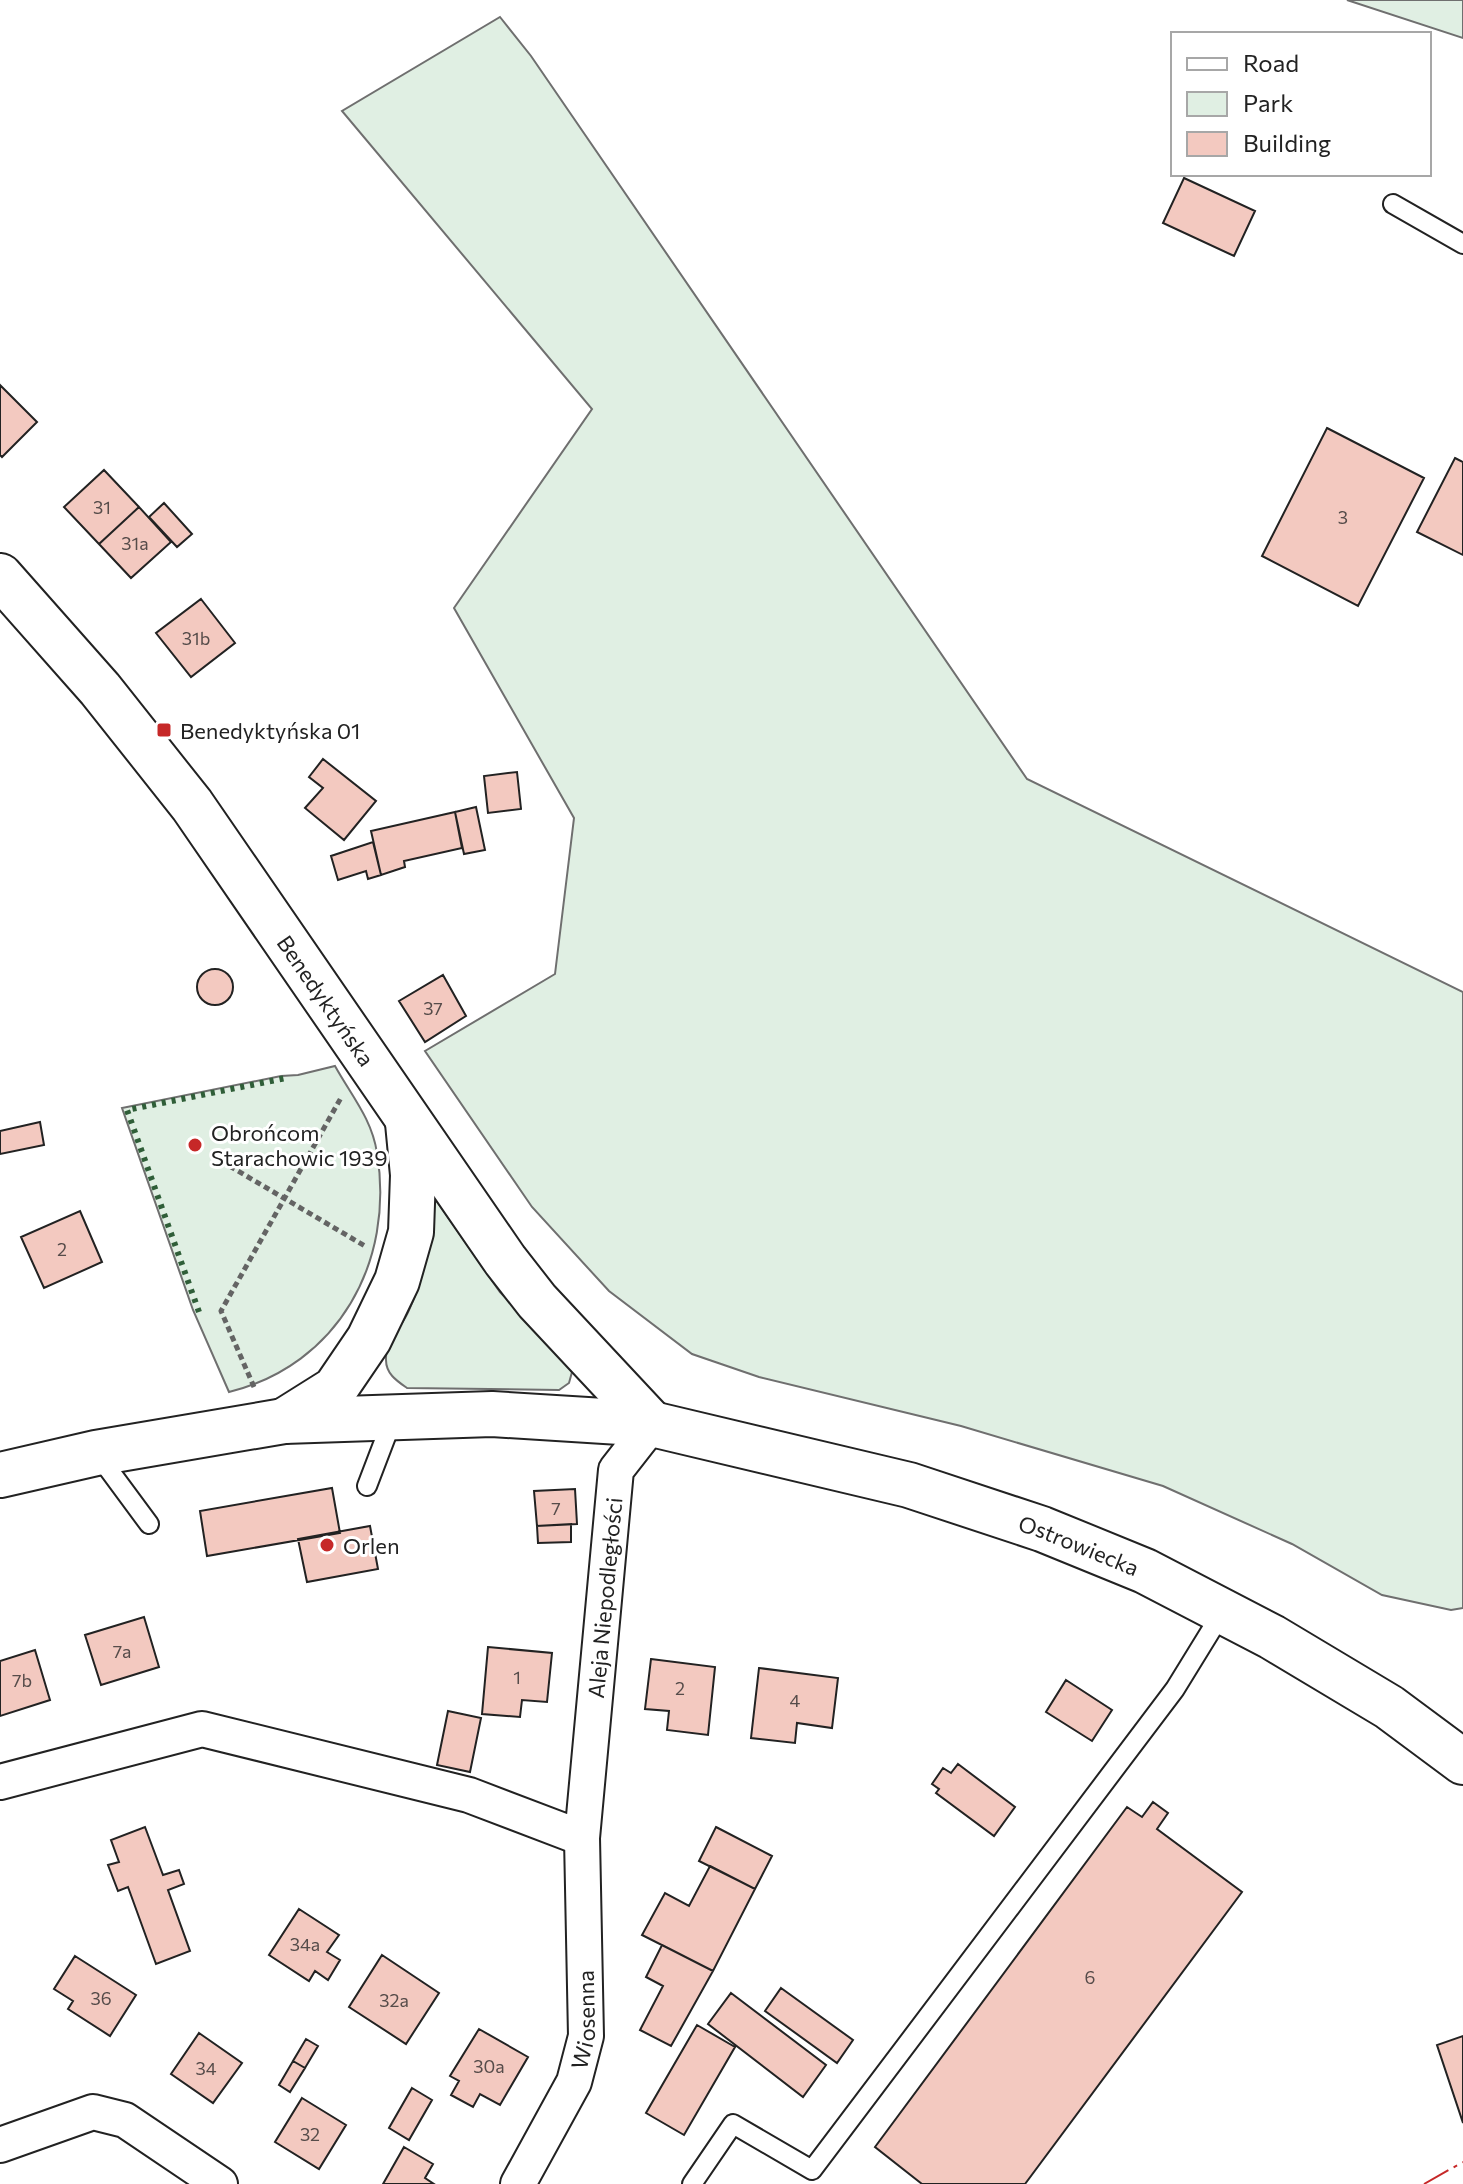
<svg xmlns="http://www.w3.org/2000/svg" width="1463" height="2184" viewBox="0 0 1463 2184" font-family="Commissioner,sans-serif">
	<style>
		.green { fill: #e0efe3; stroke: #6f6f6f; stroke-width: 2 }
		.building { fill: #f3c9c0; stroke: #222; stroke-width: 2 }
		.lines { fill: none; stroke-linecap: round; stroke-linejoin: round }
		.service-casing { stroke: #222; stroke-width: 22 }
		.minor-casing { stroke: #222; stroke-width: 38 }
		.tertiary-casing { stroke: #222; stroke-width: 48 }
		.primary-casing { stroke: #222; stroke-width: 48 }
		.path { stroke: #646464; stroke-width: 5; stroke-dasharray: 6 4; stroke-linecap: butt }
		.service { stroke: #fff; stroke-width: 18 }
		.minor { stroke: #fff; stroke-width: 34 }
		.tertiary { stroke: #fff; stroke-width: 44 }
		.primary { stroke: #fff; stroke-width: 44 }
		.hedge { stroke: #2f5e38; stroke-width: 6; stroke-dasharray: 4 6; stroke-linecap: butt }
		.power { stroke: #c62828; stroke-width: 2; stroke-dasharray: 28 6 4 6; stroke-linecap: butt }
		.poi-dot { fill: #c62828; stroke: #fff; stroke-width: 3 }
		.labels { text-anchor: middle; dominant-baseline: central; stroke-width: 6; stroke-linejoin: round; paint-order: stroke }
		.number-label { font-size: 18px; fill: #564c4a }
		.poi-label { font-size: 22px; fill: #222; stroke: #fff; text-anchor: start }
		.street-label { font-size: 22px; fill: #222; stroke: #fff }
	</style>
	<rect width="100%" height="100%" fill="#fff"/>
	<path class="green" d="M1347 0H1463V38Z
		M500 17 531 56 1027 779 1463 992V1608L1451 1610 1382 1595 1292 1544 1163 1486 961 1426 759 1377 692 1354 609 1291 532 1207 425 1051 555 974 574 818 454 608 592 409 342 111Z
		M335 1066C351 1095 372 1119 377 1153 395 1262 338 1365 229 1392L193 1310 122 1108 281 1076 298 1075Z
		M433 1196 500 1292 568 1362 572 1372 569 1383 559 1390 407 1388C397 1381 386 1374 386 1360 385 1341 402 1327 409 1310 426 1273 432 1237 433 1196Z"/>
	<path class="building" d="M1184 178 1255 211 1234 256 1163 223Z
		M0 385 37 422 2 457 0 455Z
		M1327 428 1424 478 1358 606 1262 556Z
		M1455 458 1463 462V555L1417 532Z
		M104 470 139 507 99 544 64 507Z
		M164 503 192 534 177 547 149 517Z
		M139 507 171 542 131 578 99 544Z
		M201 599 235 643 191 677 156 633Z
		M323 759 376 801 344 840 305 808 323 788 309 777Z
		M517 772 521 809 488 813 484 776Z
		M476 807 485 850 464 854 455 812Z
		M455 812 462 848 404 861 405 867 381 875 371 831Z
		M373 842 381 875 368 879 366 871 338 880 331 856Z
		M197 987a18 18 0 1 1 36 0a18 18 0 1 1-36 0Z
		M443 975 466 1016 425 1042 399 1001Z
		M40 1122 44 1145 0 1154V1131Z
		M80 1211 102 1262 44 1288 21 1237Z
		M332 1488 340 1533 207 1556 200 1511Z
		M575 1489 577 1524 537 1526 534 1491Z
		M571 1524V1542L538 1543 537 1526Z
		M370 1526 378 1569 307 1582 298 1539Z
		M144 1617 159 1667 101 1685 85 1635Z
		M488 1647 552 1653 547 1702 522 1700 520 1717 482 1714Z
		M35 1650 50 1700 0 1716V1661Z
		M651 1659 715 1667 708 1735 667 1730 669 1711 645 1709Z
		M759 1668 838 1678 832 1728 797 1723 795 1743 751 1738Z
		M1066 1680 1112 1710 1092 1741 1046 1712Z
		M448 1711 481 1718 470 1772 437 1765Z
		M958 1764 1015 1807 994 1836 936 1793 939 1789 932 1784 943 1768 951 1773Z
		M1153 1802 1168 1813 1157 1829 1242 1892 1025 2184H922L875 2147 1127 1807 1142 1817Z
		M145 1827 163 1875 179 1870 184 1884 168 1890 190 1951 156 1964 128 1887 118 1891 108 1865 119 1862 111 1840Z
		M716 1827 772 1856 755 1889 699 1861Z
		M710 1866 755 1889 713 1971 642 1935 665 1893 689 1906Z
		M299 1909 339 1935 327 1952 340 1960 328 1980 315 1971 309 1981 269 1955Z
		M662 1945 713 1971 671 2046 640 2030 663 1986 646 1977Z
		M382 1955 439 1993 406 2044 349 2007Z
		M75 1956 136 1995 110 2036 68 2009 73 2001 54 1989Z
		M781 1988 853 2040 837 2063 765 2011Z
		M731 1993 826 2065 803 2097 708 2024Z
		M697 2025 735 2047 684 2135 646 2113Z
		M479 2029 528 2057 500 2105 480 2094 473 2107 451 2095 459 2081 450 2076Z
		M199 2033 242 2063 213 2103 171 2074Z
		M1463 2036V2123L1437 2045Z
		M306 2039 318 2046 305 2068 293 2061Z
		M293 2061 305 2068 290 2092 279 2085Z
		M412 2088 432 2100 409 2140 389 2128Z
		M302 2098 346 2125 319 2169 275 2142Z
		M404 2147 433 2164 425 2178 434 2184H383Z"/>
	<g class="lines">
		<g class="service-casing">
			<path id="service" d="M1393 204 1463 244
				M98 1455 149 1524
				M367 1486 393 1418
				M692 2184 733 2124 812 2170 1175 1689 1223 1611"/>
		</g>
		<g class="minor-casing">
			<g id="minor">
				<path id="s1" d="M0 1782 202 1729 469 1795 582 1838 616 1470 652 1424"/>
				<path d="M0 2145 93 2112 125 2120 220 2184"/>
				<path id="s2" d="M518 2184 574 2082 586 2036 582 1838"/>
			</g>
		</g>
		<g class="tertiary-casing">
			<g id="tertiary">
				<path id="s3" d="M0 576 100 689 192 805 505 1260 537 1301 652 1424"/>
				<path d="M284 1421 335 1389 369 1339 397 1281 411 1232 413 1175 408 1123"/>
			</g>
		</g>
		<g class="primary-casing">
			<g id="primary">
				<path id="s4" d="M0 1475 96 1453 284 1421 492 1414 652 1424 909 1485 1042 1529 1145 1571 1272 1637 1389 1707 1463 1762"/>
			</g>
		</g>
		<path class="path" d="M221 1161 365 1246
			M254 1387 221 1311 342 1096"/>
		<use href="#service" class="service"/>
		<use href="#minor" class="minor"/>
		<use href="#tertiary" class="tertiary"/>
		<use href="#primary" class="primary"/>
		<path class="hedge" d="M199 1312 127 1110 286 1078"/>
		<path class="power" d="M1424 2184 1463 2162"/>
	</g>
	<g class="poi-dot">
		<rect x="156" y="722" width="16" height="16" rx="4"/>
		<circle cx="195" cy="1145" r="8"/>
		<circle cx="327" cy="1545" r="8"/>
	</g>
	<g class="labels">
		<g class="number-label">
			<text x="102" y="507">31</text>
			<text x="1343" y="517">3</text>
			<text x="135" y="543">31a</text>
			<text x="196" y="638">31b</text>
			<text x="433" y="1008">37</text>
			<text x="62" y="1249">2</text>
			<text x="556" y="1508">7</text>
			<text x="122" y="1651">7a</text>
			<text x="517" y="1677">1</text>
			<text x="22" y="1680">7b</text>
			<text x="680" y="1688">2</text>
			<text x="795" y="1700">4</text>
			<text x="305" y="1944">34a</text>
			<text x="1090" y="1977">6</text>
			<text x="101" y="1998">36</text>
			<text x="394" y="2000">32a</text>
			<text x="489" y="2066">30a</text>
			<text x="206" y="2068">34</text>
			<text x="310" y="2134">32</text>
		</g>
		<g class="poi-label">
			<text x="180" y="730">Benedyktyńska 01</text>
			<text x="211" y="1132">Obrońcom<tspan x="211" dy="25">Starachowic 1939</tspan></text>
			<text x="343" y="1545">Orlen</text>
		</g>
		<g class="street-label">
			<text stroke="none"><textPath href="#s3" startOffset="536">Benedyktyńska</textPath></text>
			<text stroke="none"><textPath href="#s4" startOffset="1102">Ostrowiecka</textPath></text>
			<text stroke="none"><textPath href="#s1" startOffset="846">Aleja Niepodległości</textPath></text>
			<text stroke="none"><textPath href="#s2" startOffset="180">Wiosenna</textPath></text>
		</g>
	</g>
	<rect x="1171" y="32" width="260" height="144" fill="#ffffff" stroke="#a7a7a7" stroke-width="2"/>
	<rect x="1187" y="58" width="40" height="12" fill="#ffffff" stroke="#a7a7a7" stroke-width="2"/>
	<text x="1243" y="72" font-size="24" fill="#222222">Road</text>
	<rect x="1187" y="92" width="40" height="24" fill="#e0efe3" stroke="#a7a7a7" stroke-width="2"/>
	<text x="1243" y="112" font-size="24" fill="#222222">Park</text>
	<rect x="1187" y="132" width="40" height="24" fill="#f3c9c0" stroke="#a7a7a7" stroke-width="2"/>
	<text x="1243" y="152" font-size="24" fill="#222222">Building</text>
</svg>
